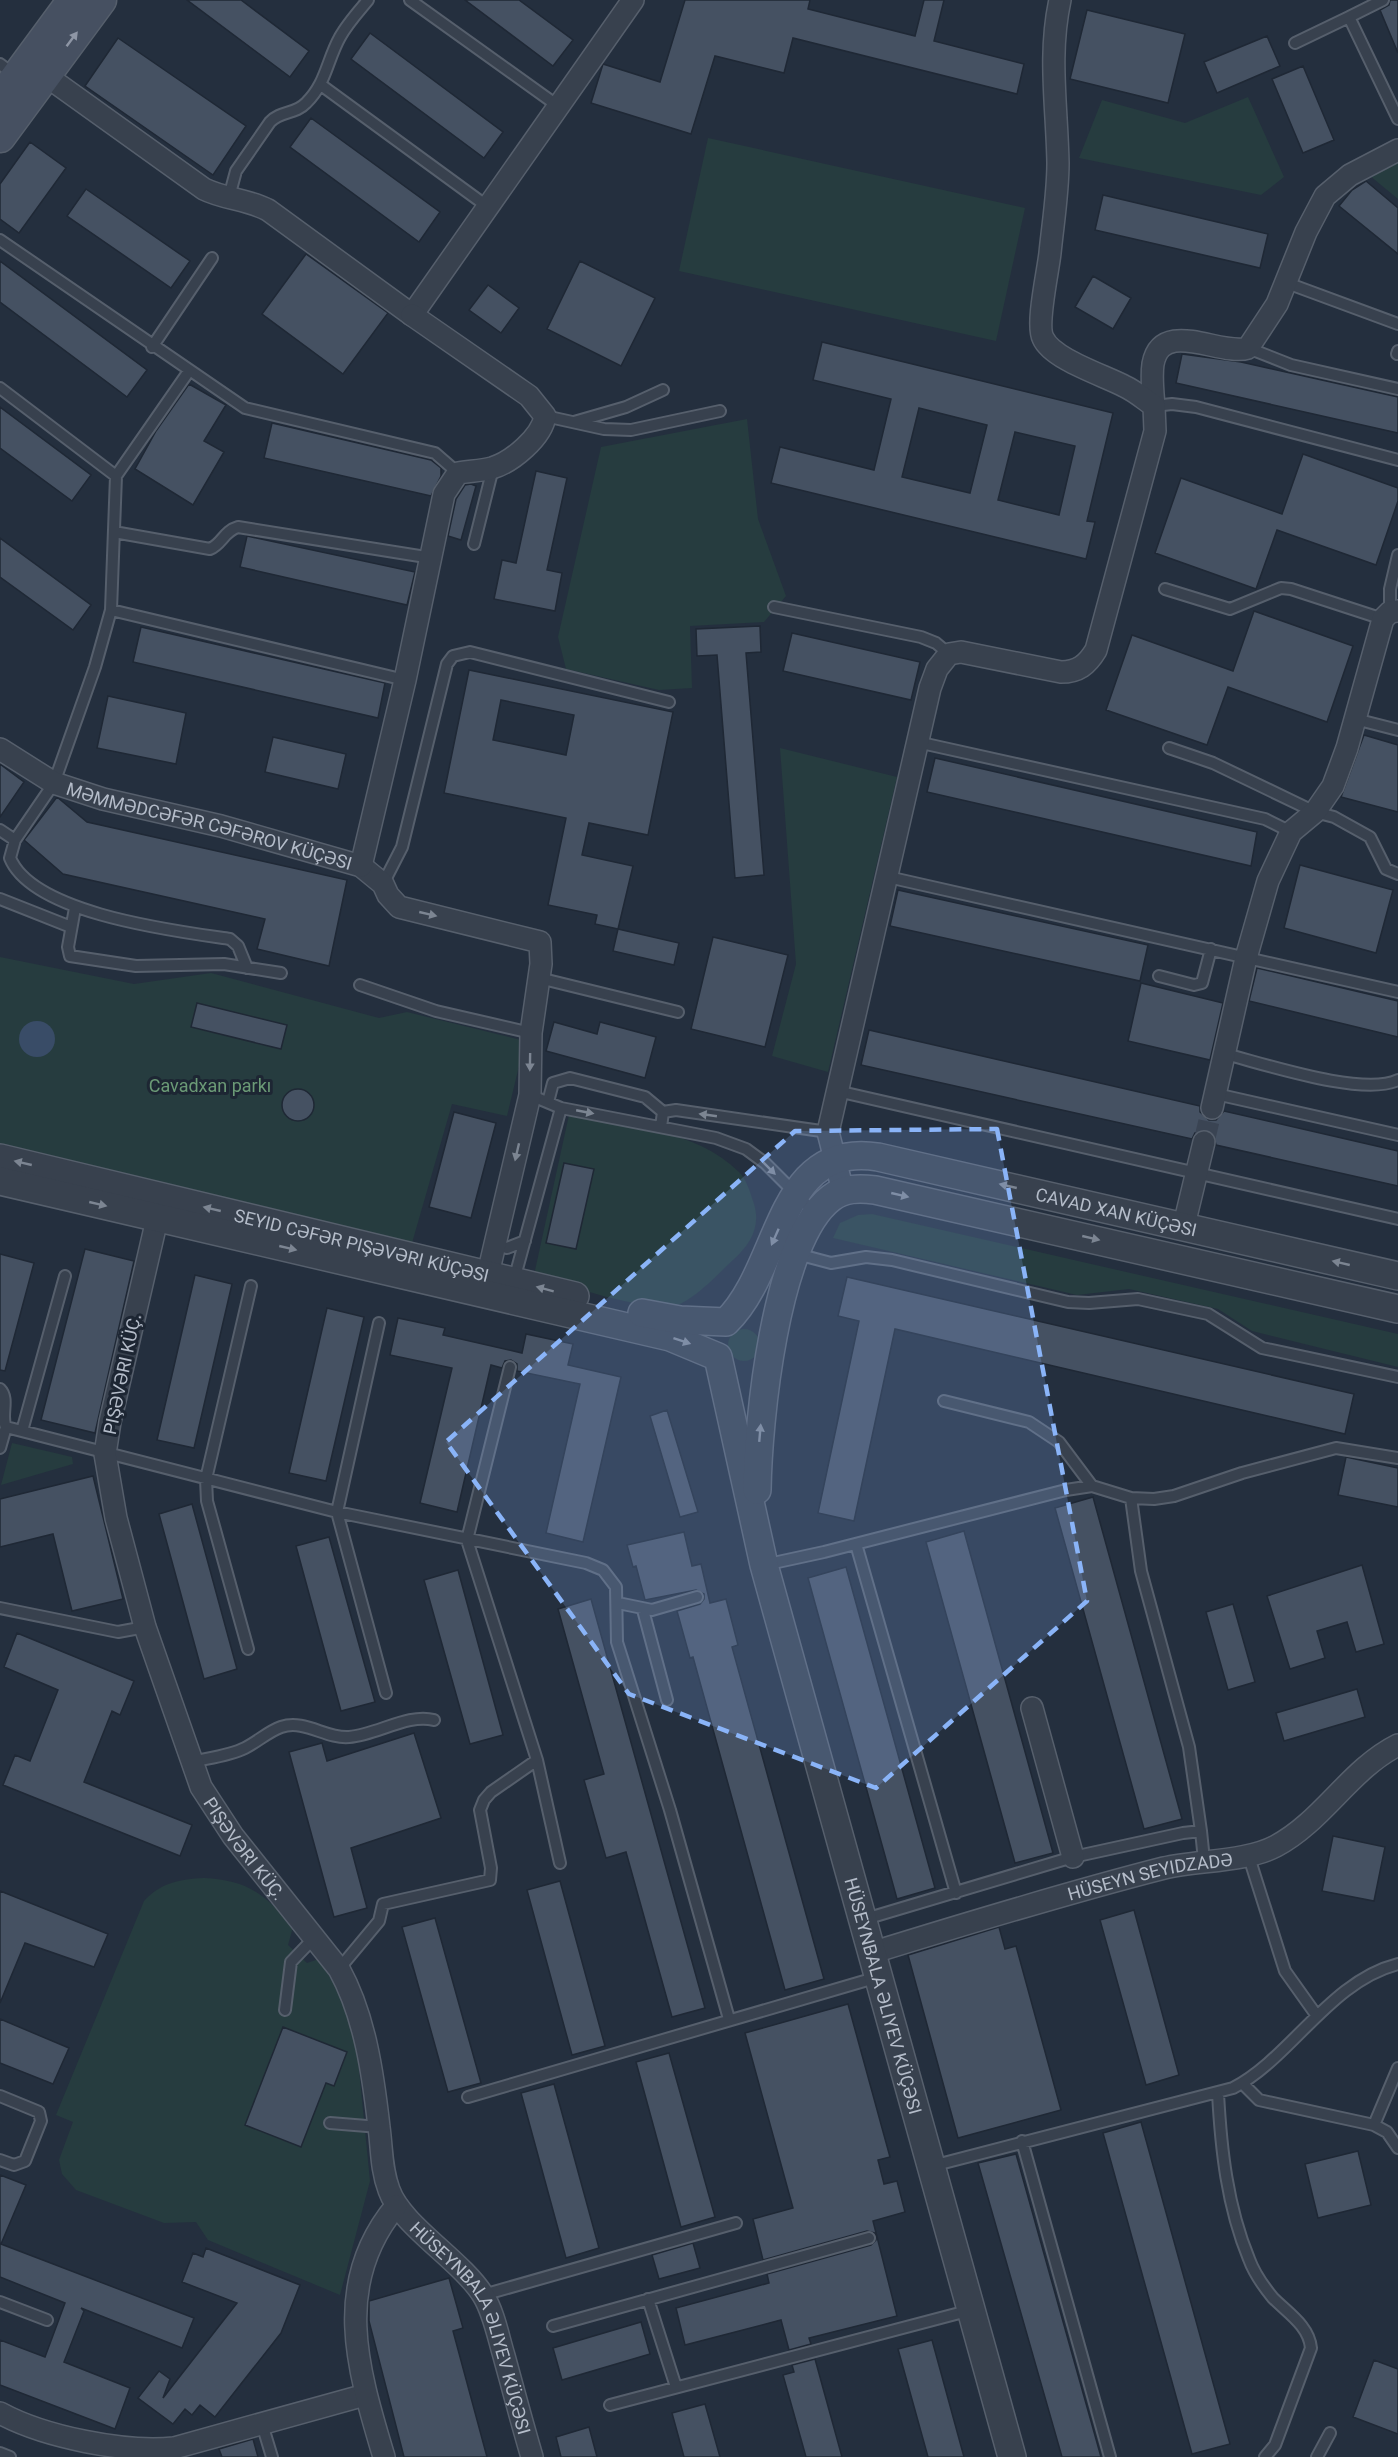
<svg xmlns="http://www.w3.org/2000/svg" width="1398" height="2457" viewBox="0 0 1398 2457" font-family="Roboto,sans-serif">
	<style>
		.green { fill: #263c3f }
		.water { fill: #394c67 }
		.building { fill: #455162; stroke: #1f2835; stroke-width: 1.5; fill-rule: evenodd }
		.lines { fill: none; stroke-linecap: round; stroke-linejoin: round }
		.minor-tunnel { stroke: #3a4453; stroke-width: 21; stroke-dasharray: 21 10; stroke-linecap: butt }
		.service-casing { stroke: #565f6c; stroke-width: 14 }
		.minor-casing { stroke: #565f6c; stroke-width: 24 }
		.tertiary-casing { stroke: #565f6c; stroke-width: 30 }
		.secondary-casing { stroke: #565f6c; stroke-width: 33 }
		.service { stroke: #38414e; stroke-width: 10 }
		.minor { stroke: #38414e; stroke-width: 21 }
		.tertiary { stroke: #38414e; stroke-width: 27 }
		.secondary { stroke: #465061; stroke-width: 30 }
		.oneway { fill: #8e96a5 }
		.oneway2 { fill: #7c8592 }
		.marked { fill: #8ab4f8; fill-opacity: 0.2; stroke: #8ab4f8; stroke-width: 4.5; stroke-dasharray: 12 8; stroke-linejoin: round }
		.labels { text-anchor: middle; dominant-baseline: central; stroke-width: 6; stroke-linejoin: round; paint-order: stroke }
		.street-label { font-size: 18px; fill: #b4bcc9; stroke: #1d2633 }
		.park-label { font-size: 18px; fill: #6b9a76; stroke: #1d2633 }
	</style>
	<rect width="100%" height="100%" fill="#242f3e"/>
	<path class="green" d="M1248 97 1284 177 1261 195 1079 158 1102 100 1185 123Z
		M708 138 1025 208 996 341 679 271Z
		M1398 161V199L1369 175Z
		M747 419 758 519 786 596 764 622 690 626 692 688 659 690 566 669 558 637 601 447Z
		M780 748 897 777 828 1072 772 1056 796 964Z
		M0 957 134 984 211 973 379 1018 407 1012 525 1041 507 1116 452 1104 412 1243 0 1147Z
		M569 1115C626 1126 696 1129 739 1172 746 1179 750 1191 753 1201 762 1225 751 1244 733 1260 720 1272 690 1305 672 1306 632 1309 573 1286 534 1275Z
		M872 1214 1398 1334V1367L1252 1331 1218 1309 1129 1289 1077 1295 833 1238 840 1223 858 1215Z
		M728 1345a16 16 0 1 1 32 0a16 16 0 1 1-32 0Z
		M12 1443 72 1457 73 1464 1 1485Z
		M204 1878C248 1880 266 1895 293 1927L288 1945 307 1963 319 1959 347 2006 357 2049 370 2181 340 2295 208 2240 196 2222 164 2223 76 2190 62 2174 59 2160 73 2122 56 2115 144 1901C160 1883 180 1879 204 1878Z"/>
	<path class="water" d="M19 1039a18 18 0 1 1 36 0a18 18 0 1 1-36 0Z"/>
	<path class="building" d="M187 0H241L309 51 290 77Z
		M465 0H519L573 40 553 66Z
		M685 0H810L808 9 915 36 924 0H944L934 41 1024 64 1017 94 793 38 784 73 715 56 691 134 591 103 603 64 660 82Z
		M1390 0H1398V53L1380 10 1389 5Z
		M1087 10 1185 34 1168 103 1070 79Z
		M370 33 503 132 484 158 351 59Z
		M1267 36 1280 66 1217 93 1204 62Z
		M118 38 246 126 213 175 85 86Z
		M1303 66 1334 140 1303 153 1272 79Z
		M311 118 440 212 419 242 290 147Z
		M30 142 66 168 19 233 0 219V184Z
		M1366 181 1398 208V254L1339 206 1352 190Z
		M86 189 190 261 171 288 67 216Z
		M1103 195 1268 234 1260 268 1095 230Z
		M306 254 388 313 343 374 262 314Z
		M0 261 147 370 127 397 0 302Z
		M580 261 655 298 621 366 547 329Z
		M1093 276 1131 298 1113 329 1075 307Z
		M488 285 519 308 501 333 469 310Z
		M822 342 1113 413 1087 521 1095 522 1086 559 771 483 780 447 874 470 891 399 813 380ZM919 408 987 425 970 493 902 477ZM1015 432 1075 446 1059 515 998 500Z
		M1182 354 1241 362 1398 397V433L1176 383Z
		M189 384 226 405 204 441 224 452 193 505 135 469 156 431Z
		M0 407 91 475 72 501 0 448Z
		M272 423 431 460 441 468V476L431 496 264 458Z
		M1303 454 1398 488V501L1376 565 1277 530 1256 589 1155 553 1181 478 1282 514Z
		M536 471 567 478 547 570 562 573 555 611 494 599 502 560 516 563Z
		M471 484 476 486 461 540 448 536 456 499 465 485Z
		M247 536 415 572 407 605 240 567Z
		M0 538 91 605 73 630 0 577Z
		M1254 611 1353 646 1327 722 1228 687 1207 745 1106 710 1132 635 1233 671Z
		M760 626 761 652 746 653 764 875 735 878 717 655 697 656 696 629Z
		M141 627 385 683 378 718 133 662Z
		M792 633 920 662 911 700 783 671Z
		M469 670 673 712 648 835 589 823 582 855 633 866 618 929 595 924 597 915 548 905 566 818 444 793ZM501 700 574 715 566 755 493 740Z
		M108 696 186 713 176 764 97 748Z
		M1364 735 1398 745V812L1341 797Z
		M273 737 346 754 338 789 265 772Z
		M935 758 1257 832 1251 866 927 792Z
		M0 764 24 782 0 817Z
		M57 797 87 822 347 880 329 966 257 949 265 919 63 874 24 840Z
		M1300 865 1393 890 1376 953 1284 928Z
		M898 890 1148 945 1140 981 890 926Z
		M618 929 679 943 674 965 613 951Z
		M713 937 788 955 765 1047 691 1029Z
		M1257 968 1398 1001V1037L1249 1001Z
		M1141 983 1223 1003 1210 1060 1128 1041Z
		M197 1003 287 1025 281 1049 191 1027Z
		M554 1022 597 1034 600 1022 656 1037 645 1078 546 1051Z
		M869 1030 1200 1106V1112L1209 1120H1216L1224 1111 1398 1151V1186L1216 1145 1213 1133 1206 1130 1195 1133 1192 1139 861 1065Z
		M282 1105a16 16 0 1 1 32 0a16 16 0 1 1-32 0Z
		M454 1112 496 1123 471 1218 429 1207Z
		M564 1163 594 1169 576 1249 546 1243Z
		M85 1249 134 1261 95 1433 41 1420Z
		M0 1254 34 1263 5 1371 0 1370Z
		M195 1275 232 1284 194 1448 157 1440Z
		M847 1277 1354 1394 1345 1434 895 1329 854 1521 818 1513 859 1321 838 1316Z
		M327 1308 364 1317 326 1481 289 1473Z
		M398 1318 445 1328 443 1335 522 1353 526 1334 573 1344 568 1365 621 1377 583 1542 546 1533 580 1384 517 1371V1364L511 1360 505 1361 502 1368 491 1365 457 1512 420 1503 452 1368 390 1355Z
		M667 1410 698 1512 680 1517 650 1416Z
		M1346 1457 1398 1468V1507L1338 1495Z
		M93 1476 123 1599 72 1611 53 1534 0 1547V1499Z
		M1093 1497 1182 1819 1144 1829 1055 1508Z
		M192 1504 237 1669 204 1679 159 1514Z
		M964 1531 1053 1853 1015 1863 926 1542Z
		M684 1532 692 1566 701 1564 710 1603 726 1599 738 1645 732 1647 824 1979 785 1990 693 1657 690 1658 677 1611 700 1604 704 1599V1594L696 1590 645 1600 636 1566 633 1567 627 1545Z
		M329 1537 375 1702 341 1711 296 1546Z
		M1362 1565 1384 1644 1356 1652 1347 1622 1317 1631 1325 1658 1290 1669 1267 1596Z
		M846 1567 935 1888 897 1899 808 1578Z
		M458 1570 503 1735 470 1744 424 1580Z
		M591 1599 705 2008 672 2017 626 1852 606 1858 584 1780 604 1774 558 1609Z
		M1233 1604 1255 1682 1228 1690 1206 1612Z
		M17 1633 134 1681 120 1715 112 1711 84 1782 192 1825 180 1856 3 1785 15 1755 30 1761 58 1690 4 1667Z
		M1357 1689 1365 1717 1284 1741 1276 1713Z
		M414 1733 441 1818 351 1848 367 1908 334 1917 289 1752 322 1743 327 1761Z
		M1333 1836 1385 1847 1374 1901 1322 1891Z
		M560 1881 605 2046 572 2055 527 1890Z
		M0 1891 108 1934 94 1967 25 1943 0 2003Z
		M1134 1910 1179 2075 1146 2085 1100 1920Z
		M435 1918 481 2083 448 2092 402 1927Z
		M999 1927 1005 1949 1016 1946 1061 2110 958 2138 908 1955Z
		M848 2004 890 2157 878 2160 884 2184 897 2181 905 2212 873 2221 897 2316 809 2338 811 2344 789 2350 781 2320 685 2345 676 2308 769 2283 767 2274 871 2245 876 2240 875 2233 867 2231 763 2260 753 2219 793 2208 745 2033Z
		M0 2019 69 2048 53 2084 0 2063Z
		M283 2027 347 2052 334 2086 326 2083 301 2147 245 2125Z
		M669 2053 715 2217 681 2227 636 2062Z
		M554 2084 599 2248 566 2258 521 2093Z
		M1141 2122 1230 2444 1192 2454 1103 2133Z
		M1358 2151 1371 2205 1318 2218 1305 2164Z
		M1016 2154 1101 2457H1062L978 2163Z
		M0 2175 26 2185 1 2244 194 2318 182 2348 81 2308 84 2311 64 2362 130 2388 115 2429 0 2385V2340L45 2357 65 2303 0 2277Z
		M693 2243 700 2268 659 2279 652 2255Z
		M206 2248 300 2285 281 2333 215 2417 200 2405 192 2415 185 2409 173 2424 138 2398 159 2371 170 2379 163 2398 237 2303 182 2282 193 2253 203 2257Z
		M449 2278 463 2328 453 2331 487 2457H404L369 2321V2301Z
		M641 2322 650 2354 562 2380 553 2348Z
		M932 2340 964 2457H928L898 2349Z
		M815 2359 842 2457H806L783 2375 794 2372 792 2365Z
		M1374 2360 1398 2369V2434L1353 2417Z
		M705 2404 720 2457H684L672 2413Z
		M589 2427 597 2457H561L556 2437Z
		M253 2439 258 2457H222L219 2449Z"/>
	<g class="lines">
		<path class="minor-tunnel" d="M1204 1142 1212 1108"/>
		<g class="service-casing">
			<path id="service" d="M410 0 558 106
				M1349 17 1383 0
				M1295 43 1349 17 1398 119
				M0 64 16 76
				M321 85 488 207
				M229 197 236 171 270 122C280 111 296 114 306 103 326 84 327 60 340 37 347 24 358 12 368 0
				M0 240 245 408 435 453 458 473
				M1287 283 1398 324
				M152 347 212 258
				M1248 348 1291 365 1398 389
				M1397 354 1398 351
				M189 371 116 476 111 610 95 667 54 783 15 840 10 858C33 914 175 931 230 939L238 946 247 968
				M0 388 116 476
				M1154 406 1172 404 1196 407 1398 460
				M545 416 604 429 631 430 720 411
				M574 422 626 407 663 390
				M114 532 210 549C222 544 224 531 238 527L432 558
				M474 544 493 468
				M1165 589 1230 609 1281 588 1291 589 1383 619
				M774 607 921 637 936 643 949 654
				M111 610 405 680
				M1390 612V589L1398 555
				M1355 719 1398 730
				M917 742 1265 819 1291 832
				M1169 748 1213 763 1315 812 1334 817 1370 837 1386 869 1398 874
				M0 830 15 840
				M888 877 1398 992
				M383 884 402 847 447 664 453 656 470 652 669 702
				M0 899 71 927
				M75 908 68 947 70 956 136 966 224 964 281 973
				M1159 976 1194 985 1202 983 1211 949
				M539 978 678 1012
				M360 985 436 1011 531 1033
				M1225 1054C1265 1064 1363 1097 1398 1080
				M837 1091 1398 1219
				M1216 1094 1398 1135
				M530 1095 561 1108 716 1138 746 1149 765 1163 816 1214
				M548 1102 553 1083 570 1078 645 1097 663 1112
				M661 1127 663 1112 676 1110 828 1132
				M499 1237 502 1246 507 1248 525 1241
				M797 1254 831 1263 866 1257 892 1260 1068 1302 1089 1303 1138 1299 1208 1314 1262 1348 1398 1377
				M514 1280 561 1108
				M379 1323 337 1512 386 1693
				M510 1367 467 1540 537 1760 560 1863
				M0 1389C10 1399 0 1416 6 1427L337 1512 586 1563 603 1570 616 1587 617 1642 670 1810 729 2019
				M944 1401 1029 1422 1059 1442 1092 1486
				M22 1431 65 1276
				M0 1448 6 1427
				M1131 1498 1141 1571 1189 1747 1201 1831
				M856 1544 956 1893
				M764 1565 824 1552 1066 1490 1092 1486 1131 1498 1154 1499 1174 1496 1242 1473 1336 1448 1398 1458
				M618 1603 652 1610 697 1597
				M0 1608 118 1632 145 1627
				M643 1610 667 1700
				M248 1649 207 1501 206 1479 251 1286
				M191 1762C208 1758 229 1756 245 1748 257 1742 269 1731 281 1727 305 1719 326 1739 349 1737 377 1735 408 1713 434 1720
				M1248 1854 1285 1971 1317 2016
				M862 1920 1073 1857 1183 1833 1201 1831 1204 1860
				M339 1969 379 1921 383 1904 490 1880 491 1868 480 1810 484 1800 491 1792 537 1760
				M285 2010 291 1962 314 1938
				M1242 2083 1259 2100 1374 2125 1387 2132 1398 2148
				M1218 2093C1221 2149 1227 2206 1249 2259 1254 2273 1264 2287 1273 2298 1288 2313 1309 2326 1311 2348L1275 2445 1265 2457
				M0 2096 39 2112 41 2121 25 2161 14 2165 0 2160
				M468 2097 878 1977
				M330 2123 379 2127
				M1374 2125 1398 2068
				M1022 2141 1110 2457
				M932 2166 1233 2088C1291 2058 1330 1981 1398 1964
				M483 2295 736 2223
				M648 2299 676 2387
				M0 2302 47 2320
				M553 2326 869 2238
				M610 2405 971 2310
				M262 2424 272 2457
				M0 2453 10 2457
				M1317 2457 1330 2433"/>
		</g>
		<g class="minor-casing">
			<g id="minor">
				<path d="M45 75 204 189C224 199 247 199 268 210L412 315 633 0"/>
				<path d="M1154 406C1153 393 1151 377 1153 364 1162 317 1221 357 1248 348L1277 304 1306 232 1325 196 1350 175 1398 150"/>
				<path id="s1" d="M0 749 54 783 103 799 221 826 361 866 383 884 388 895 399 907 540 942 541 964 531 1033 530 1095 488 1274"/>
				<path d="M361 866 405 680 444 494 458 473C469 471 481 471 492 468 512 462 542 437 545 416L529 396 412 315"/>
				<path d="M1212 1108 1246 958 1268 881 1291 832 1315 812 1333 786 1347 748 1383 619 1390 612 1398 611"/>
				<path d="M843 1191 828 1132 930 688 937 669 949 654 961 652 1061 672C1078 672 1087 665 1096 650L1155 431 1154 406C1144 399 1135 391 1124 386 1103 375 1052 359 1043 338 1036 324 1048 272 1050 253 1053 223 1058 193 1058 163 1057 107 1048 55 1060 0"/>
				<path id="s2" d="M161 1202 110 1422 105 1454 116 1518 145 1627 201 1787 233 1836 339 1969C365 2016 373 2074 379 2127 382 2149 381 2169 389 2190 401 2225 461 2260 483 2295 494 2313 498 2336 504 2356 513 2389 522 2423 532 2457"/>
				<path d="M1184 1225 1204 1142"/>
				<path d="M1032 1708 1073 1857"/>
				<path id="s3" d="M871 1953C968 1923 1066 1893 1164 1868 1198 1860 1246 1862 1276 1846 1323 1821 1350 1769 1398 1745"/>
				<path d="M0 2413C44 2437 124 2453 174 2448L365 2395"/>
				<path d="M384 2457C358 2370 331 2284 396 2206"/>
			</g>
		</g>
		<g class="tertiary-casing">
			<g id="tertiary">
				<path id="s4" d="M0 1158 575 1296"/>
				<path id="s5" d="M0 1181 670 1337 718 1357 764 1565 1012 2457"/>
				<path id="s6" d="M642 1313 680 1320 726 1322C783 1267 776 1141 878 1157L1398 1276"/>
				<path d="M757 1490C758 1423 775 1240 831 1198 844 1188 859 1188 875 1190L1398 1309"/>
			</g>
		</g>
		<g class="secondary-casing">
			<path id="secondary" d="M0 99 73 0
				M0 137 101 0"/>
		</g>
		<use href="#service" class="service"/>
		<use href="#minor" class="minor"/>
		<use href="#tertiary" class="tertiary"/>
		<use href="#secondary" class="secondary"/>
	</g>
	<defs><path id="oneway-solid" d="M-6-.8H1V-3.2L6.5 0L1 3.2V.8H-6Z" transform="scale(1.5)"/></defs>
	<use class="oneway" href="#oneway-solid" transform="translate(72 39) rotate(-53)"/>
	<g class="oneway2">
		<use href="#oneway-solid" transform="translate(428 914) rotate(13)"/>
		<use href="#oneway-solid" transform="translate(530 1062) rotate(91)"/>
		<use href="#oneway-solid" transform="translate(585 1112) rotate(11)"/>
		<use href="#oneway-solid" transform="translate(708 1115) rotate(-172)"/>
		<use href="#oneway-solid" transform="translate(517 1152) rotate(103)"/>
		<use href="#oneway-solid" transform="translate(23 1163) rotate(-167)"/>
		<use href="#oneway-solid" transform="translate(769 1168) rotate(45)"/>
		<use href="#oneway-solid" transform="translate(1008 1186) rotate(-167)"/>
		<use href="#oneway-solid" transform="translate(900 1195) rotate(13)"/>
		<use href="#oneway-solid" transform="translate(98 1204) rotate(13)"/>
		<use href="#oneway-solid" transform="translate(212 1209) rotate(-167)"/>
		<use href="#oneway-solid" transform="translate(775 1237) rotate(114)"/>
		<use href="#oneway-solid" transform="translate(1091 1238) rotate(13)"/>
		<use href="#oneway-solid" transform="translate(288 1248) rotate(13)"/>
		<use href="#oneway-solid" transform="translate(1341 1263) rotate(-167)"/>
		<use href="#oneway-solid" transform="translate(545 1289) rotate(-165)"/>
		<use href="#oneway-solid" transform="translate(682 1341) rotate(18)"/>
		<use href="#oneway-solid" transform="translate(760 1433) rotate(-85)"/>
	</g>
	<path class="marked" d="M997 1129 1087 1601 876 1788 629 1694 446 1442 795 1131Z"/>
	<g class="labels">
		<g class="street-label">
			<text stroke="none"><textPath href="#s1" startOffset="225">MƏMMƏDCƏFƏR CƏFƏROV KÜÇƏSI</textPath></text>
			<text stroke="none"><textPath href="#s6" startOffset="572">CAVAD XAN KÜÇƏSI</textPath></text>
			<text stroke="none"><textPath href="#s4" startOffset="372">SEYID CƏFƏR PIŞƏVƏRI KÜÇƏSI</textPath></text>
			<text transform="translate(122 1374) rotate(-78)">PIŞƏVƏRI KÜÇ.</text>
			<text stroke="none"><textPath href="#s2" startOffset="681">PIŞƏVƏRI KÜÇ.</textPath></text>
			<text stroke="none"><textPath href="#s3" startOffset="290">HÜSEYN SEYIDZADƏ</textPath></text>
			<text stroke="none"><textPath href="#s5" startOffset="1400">HÜSEYNBALA ƏLIYEV KÜÇƏSI</textPath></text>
			<text stroke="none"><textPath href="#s2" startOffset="1227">HÜSEYNBALA ƏLIYEV KÜÇƏSI</textPath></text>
		</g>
		<g class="park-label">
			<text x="210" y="1085">Cavadxan parkı</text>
		</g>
	</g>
</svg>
